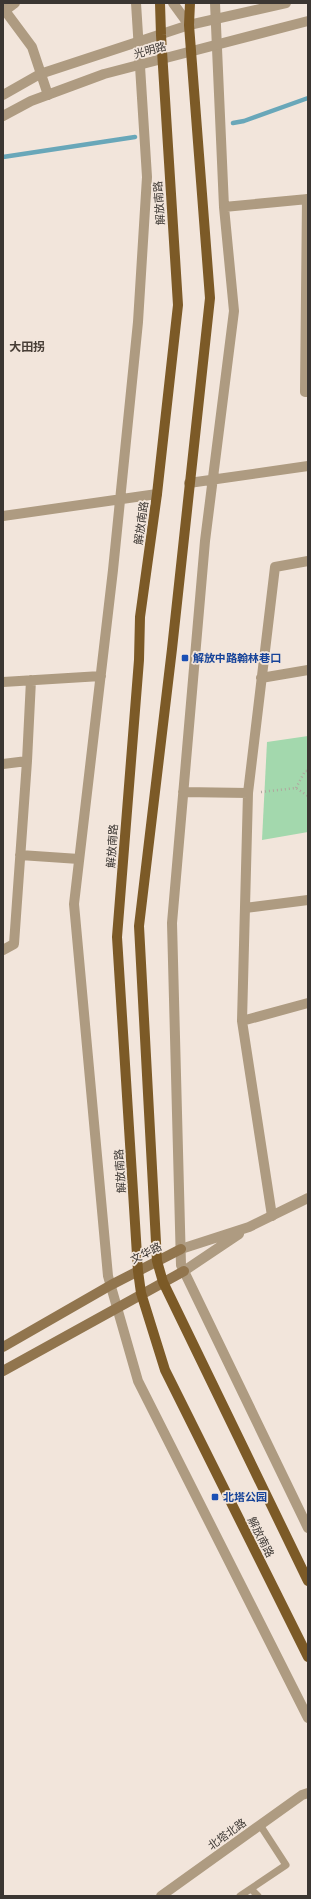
<svg xmlns="http://www.w3.org/2000/svg" width="311" height="1899" viewBox="0 0 311 1899" font-family="'PT Sans Narrow','Noto Sans SC',sans-serif">
	<style>
		.green { fill: #a3d8ad }
		.lines { fill: none; stroke-linecap: round; stroke-linejoin: round }
		.stream { stroke: #69a7b9; stroke-width: 4.5 }
		.path { stroke: #b0a69e; stroke-width: 2.5; stroke-dasharray: 1 3; stroke-linecap: butt }
		.service { stroke: #ae9b81; stroke-width: 7 }
		.minor { stroke: #ae9b81; stroke-width: 10 }
		.tertiary { stroke: #ae9b81; stroke-width: 10 }
		.secondary { stroke: #91754e; stroke-width: 10 }
		.primary { stroke: #7c5a27; stroke-width: 10 }
		.transit-dot { fill: #1a4fb4; stroke: #f2e5db; stroke-width: 1.5 }
		.labels { text-anchor: middle; dominant-baseline: central; stroke-width: 3.5; stroke-linejoin: round; paint-order: stroke }
		.street-label { font-size: 11px; fill: #3b3632; stroke: #f2e5db }
		.transit-label { font-size: 11px; font-weight: bold; fill: #164399; stroke: #f2e5db; text-anchor: start }
		.neighbourhood-label { font-size: 12px; font-weight: bold; fill: #483e36; stroke: #f2e5db }
	</style>
	<rect width="100%" height="100%" fill="#f2e5db"/>
	<path class="green" d="M308 736V832L262 840 267 742Z"/>
	<g class="lines">
		<path class="stream" d="M233 123 244 121 308 98
			M3 157 135 137"/>
		<path class="path" d="M296 788 305 771H308
			M261 792 296 788 308 796"/>
		<path class="service" d="M251 1889 258 1896
			M240 1896 286 1865 260 1825"/>
		<path class="minor" d="M136 3 147 177 138 322 113 570 74 904 108 1276 138 1381 308 1718
			M173 3 189 25
			M215 3 224 207 234 311 205 541 172 923 181 1265 308 1528
			M3 8 32 47 48 95
			M3 12 15 3
			M307 199 305 392H308
			M224 207 308 199
			M189 483 308 466
			M3 516 157 494
			M261 678 308 670
			M3 682 101 676
			M3 764 27 761 31 680
			M183 792 248 793
			M20 855 79 859
			M245 908 308 900
			M3 950 14 944 27 761
			M242 1021 308 1003
			M272 1216 242 1021 248 793 275 567 308 561
			M161 1896 302 1795 308 1793"/>
		<path class="tertiary" d="M3 95 40 74 189 25 286 3
			M3 116 31 101 104 74 308 21
			M181 1249 249 1227 308 1198
			M184 1271 239 1234"/>
		<path class="secondary" d="M3 1347 111 1285 181 1249
			M3 1371 184 1271"/>
		<path class="primary" d="M160 3 161 35 178 305 157 494 140 617 139 660 117 937 138 1271 141 1293 165 1370 308 1657
			M190 3 189 25 210 298 172 649 139 926 157 1261 163 1282 308 1581"/>
	</g>
	<g class="transit-dot">
		<rect x="181" y="654" width="8" height="8" rx="2"/>
		<rect x="211" y="1493" width="8" height="8" rx="2"/>
	</g>
	<g class="labels">
		<g class="street-label">
			<text transform="translate(150 50) rotate(-15)">光明路</text>
			<text transform="translate(159 203) rotate(-94)">解放南路</text>
			<text transform="translate(141 523) rotate(-82)">解放南路</text>
			<text transform="translate(112 846) rotate(-86)">解放南路</text>
			<text transform="translate(120 1171) rotate(-94)">解放南路</text>
			<text transform="translate(146 1253) rotate(-27)">文华路</text>
			<text transform="translate(261 1537) rotate(63)">解放南路</text>
			<text transform="translate(227 1834) rotate(-36)">北塔北路</text>
		</g>
		<g class="transit-label">
			<text x="193" y="658">解放中路翰林巷口</text>
			<text x="223" y="1497">北塔公园</text>
		</g>
		<g class="neighbourhood-label">
			<text x="27" y="346">大田拐</text>
		</g>
	</g>
	<rect width="311" height="1899" fill="none" stroke="#3b3632" stroke-width="8"/>
</svg>
